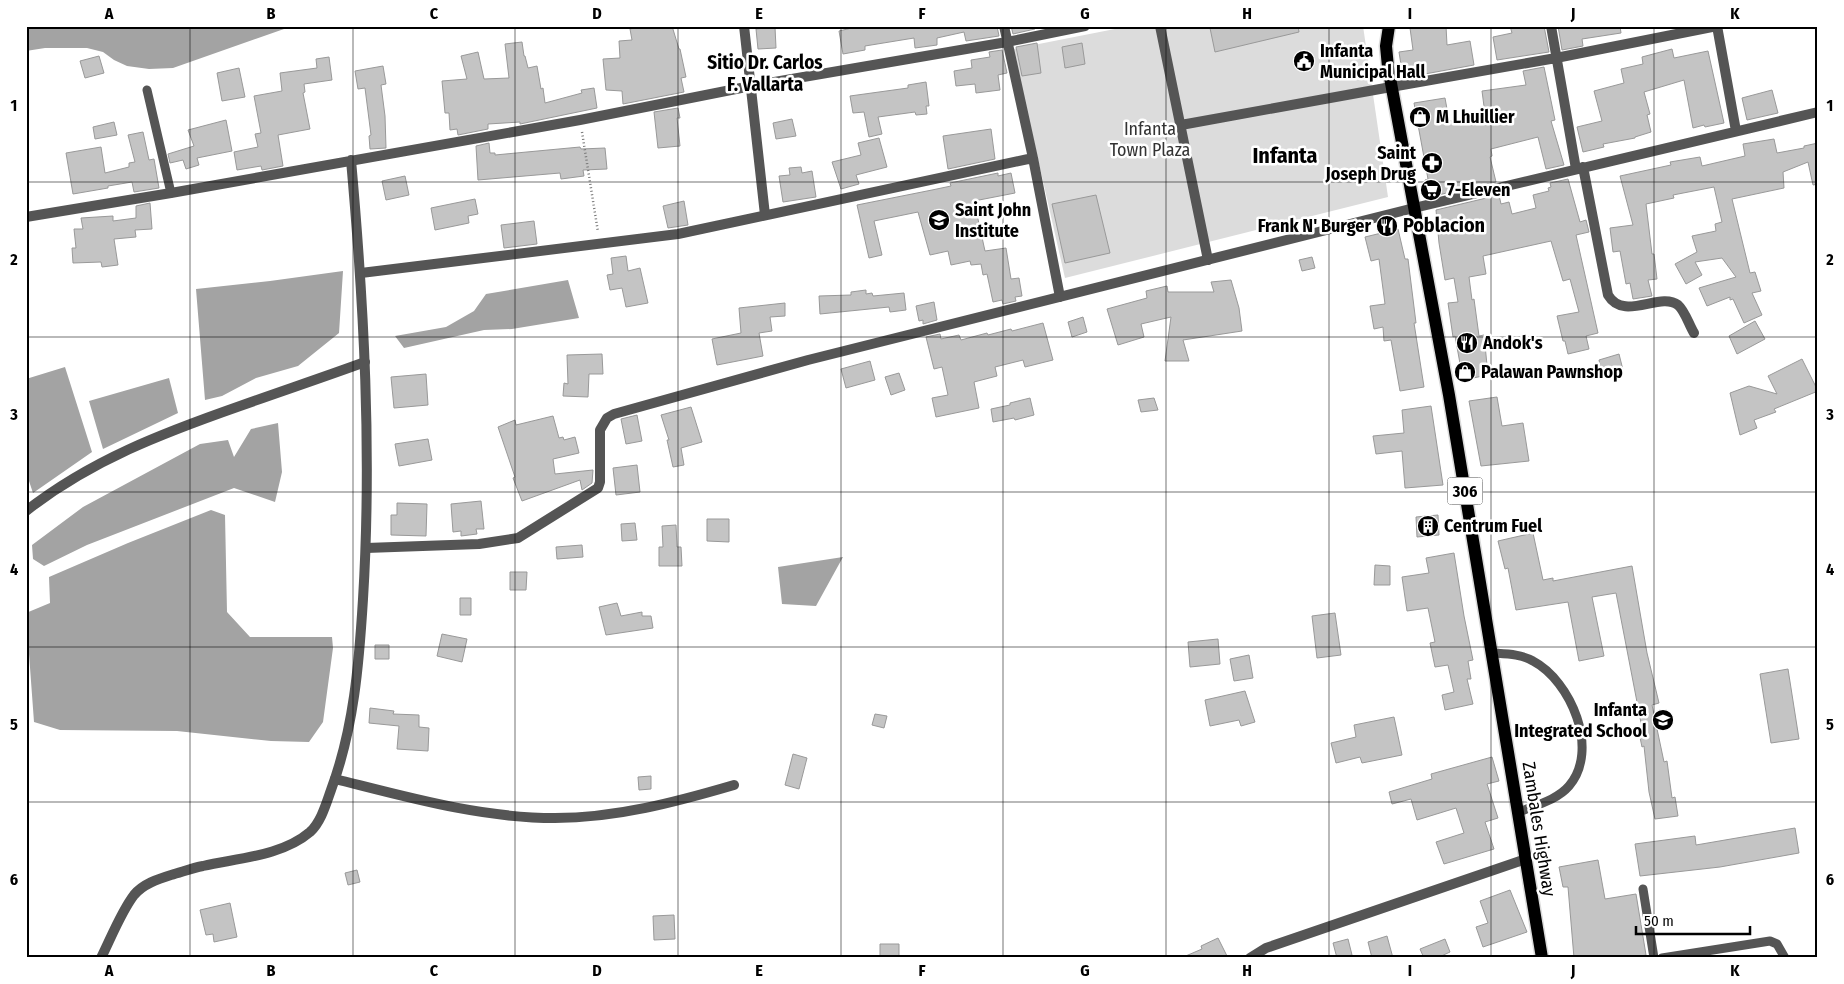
<svg xmlns="http://www.w3.org/2000/svg" width="1844" height="984" viewBox="0 0 1844 984" font-family="'Fira Sans Condensed',sans-serif">
	<style>
		.green { fill: #dcdcdc }
		.water { fill: #a3a3a3 }
		.building { fill: #c4c4c4; stroke: #999 }
		.lines { fill: none; stroke-linecap: round; stroke-linejoin: round }
		.primary-casing { stroke: #dbdbdb; stroke-width: 15 }
		.path { stroke: #777; stroke-width: 2.5; stroke-dasharray: 1 2.5; stroke-linecap: butt }
		.service { stroke: #555; stroke-width: 9 }
		.pedestrian { stroke: #555; stroke-width: 10 }
		.minor { stroke: #555; stroke-width: 10 }
		.tertiary { stroke: #555; stroke-width: 10 }
		.primary { stroke: #000; stroke-width: 12 }
		.grid { fill: none; stroke: #000; stroke-width: 1; stroke-opacity: 0.55 }
		.labels { text-anchor: middle; dominant-baseline: central; stroke-width: 5; stroke-linejoin: round; paint-order: stroke }
		.shield { fill: #fff; stroke: #4c4c4c; stroke-width: 1 }
		.shield-label { font-size: 16px; font-weight: bold; fill: #000 }
		.poi-label { font-size: 18px; font-weight: bold; fill: #000; stroke: #fff; text-anchor: start }
		.park-label { font-size: 18px; fill: #333; stroke: #fff }
		.street-label { font-size: 18px; fill: #000; stroke: #fff }
		.neighbourhood-label { font-size: 19px; font-weight: bold; fill: #000; stroke: #fff }
		.quarter-label { font-size: 20px; font-weight: bold; fill: #000; stroke: #fff }
		.district-label { font-size: 22px; font-weight: bold; fill: #000; stroke: #fff }
		.neatline { fill: none; stroke: #000; stroke-width: 2 }
		.grid-label { font-size: 16px; text-anchor: middle; font-weight: bold; fill: #000 }
	</style>
	<rect width="100%" height="100%" fill="#fff"/>
	<path class="green" d="M1130 26H1363L1388 197 1065 278 1013 49Z"/>
	<path class="water" d="M26 26H302L284 29 173 68 149 69 127 66 114 60 103 52 87 48H45L26 51Z
		M343 271 339 333 298 366 256 378 222 396 205 400 196 289 270 281Z
		M568 280 579 318 512 329 484 330 404 348 395 336 446 327 474 311 486 294Z
		M65 367 92 452 33 493 29 481H26V379Z
		M169 378 178 413 103 449 89 401Z
		M278 423 282 472 275 502 234 488 87 545 44 566 33 559 32 545 83 507 200 444 228 440 234 457 251 429Z
		M211 510 225 515 227 612 250 637H332L333 648 323 722 309 742 271 741 177 731 60 730 34 722 26 613 50 603 49 577 128 543Z
		M843 557 816 606 782 604 778 567Z"/>
	<path class="building" d="M642 26H672L679 49H680L686 77 681 78 684 92 623 104 622 91 606 90 603 59 620 58 619 41 632 40 630 29Z
		M860 26H997L999 36 966 41 964 32 937 38V45L915 48 914 38 865 46V50L843 54 839 31Z
		M1011 26H1035V29L1013 34Z
		M1216 26H1298L1299 32 1215 52 1210 28Z
		M1423 26H1446L1447 45 1470 41 1474 65 1403 78 1399 52 1413 50 1410 28Z
		M1510 26H1544L1549 52 1497 60 1493 37 1512 33Z
		M1558 26H1620L1621 33 1582 39 1583 46 1562 50Z
		M775 27 776 48 758 49 756 29Z
		M522 42 524 56H525L528 68 537 66 541 89 543 88 545 103 582 93 581 90 594 88 597 108 520 124V122L488 124V129L458 135 457 129 450 130 449 113H445L442 81 467 79 461 56 478 52 484 79 509 78 505 44Z
		M1037 43 1041 73 1022 76 1016 47Z
		M1082 43 1085 64 1065 68 1062 47Z
		M1672 49 1674 58 1708 51 1724 123 1705 127 1704 125 1693 128 1684 80 1644 92 1650 114 1647 115 1651 132 1635 137V138L1603 144 1604 147 1583 152 1577 127 1602 121 1594 91 1624 83 1621 69 1643 64 1642 57Z
		M1002 50 1007 73 998 75 1000 90 976 93 975 84 956 86 954 71 972 68 971 60 990 57 989 52Z
		M99 56 104 73 85 78 80 61Z
		M329 57 332 80 304 84 305 92 303 93 310 129 278 135 283 166 262 170 261 166 237 170 234 152 258 147 255 134 261 133 254 96 282 91 280 73 317 68 316 59Z
		M383 66 386 84 381 85 385 116 386 148 370 149 369 136 371 135 365 88 358 89 355 71Z
		M1544 67 1555 120 1551 121 1564 165 1546 169 1538 137 1491 149 1492 156 1490 157 1496 182 1429 197 1425 180 1428 179 1414 103 1445 98 1449 120 1452 121 1485 114 1482 91 1526 85 1523 71Z
		M239 68 245 97 222 101 217 73Z
		M926 82 929 106H926L927 114 916 115 915 112 878 117 882 134 869 137 864 112 853 113 850 96 908 88V85Z
		M1772 90 1778 113 1747 120 1742 98Z
		M678 108 680 118H677L680 146 658 148 654 112Z
		M792 119 796 136 776 139 773 123Z
		M226 120 232 151 197 158 199 165 186 169 183 160 170 163 168 154 194 146 188 130Z
		M114 122 117 135 95 139 93 127Z
		M991 129 995 159 948 169 943 136Z
		M143 132 149 160 154 159 159 188 134 192 132 182 108 186V188L73 194 66 153 101 147 105 173 129 167V163L135 162 128 135Z
		M879 138 887 167 856 175 859 184 841 189 832 162 861 155 858 143Z
		M1774 139 1777 153 1804 148V146L1818 143V184L1813 185 1808 162 1783 172 1784 188 1732 199 1750 273 1755 272 1761 291 1752 293 1762 315 1744 323 1733 299 1730 300V297L1707 306 1699 288 1736 277 1722 258 1695 262 1702 275 1686 284 1675 264 1697 252 1692 236 1716 231 1715 224 1722 222 1714 187 1673 195 1674 198 1646 204 1652 254H1654L1657 279 1648 280 1652 296 1633 299 1630 283 1626 284 1620 251 1613 252 1610 228 1633 225 1620 176 1671 165 1670 162 1700 157 1702 166 1745 156 1743 144Z
		M489 143 490 153H495V155L580 147 581 149 605 148 607 169 583 170 584 176 561 179 560 173 478 180 476 146Z
		M801 167 802 173 812 171 816 197 783 202 779 176 790 175 789 168Z
		M998 173V176L1011 173 1015 193 974 201 985 251 1006 248 1011 279 1019 278 1022 296 1015 297 1016 301 1003 304 1002 300 993 302 987 274 983 275 981 264 971 265 970 261 951 265 948 251 930 255 918 212 874 221 882 255 869 258 857 205 932 190 951 186 950 183Z
		M405 176 409 195 386 200 382 181Z
		M1568 179 1580 222 1586 220 1589 232 1576 235 1598 333 1586 336 1589 349 1568 354 1565 341H1563L1557 316 1579 312 1570 279 1563 281 1551 241 1483 256 1486 274 1469 277 1472 300 1474 299 1479 336 1484 335 1488 375 1463 380 1455 336 1453 337 1448 303 1458 302 1454 278 1445 280 1439 243 1436 210 1499 195 1501 204 1509 202 1512 214 1536 208 1533 195 1549 191 1548 188 1551 187 1550 183Z
		M1096 195 1110 253 1065 263 1052 204Z
		M475 199 478 214 468 216 469 223 435 230 431 208Z
		M684 201 688 225 668 228 663 206Z
		M150 203 152 229 135 230 136 237 114 239 118 265 102 267 101 262 73 263 72 248H76L74 229H83L81 218 113 216V221L136 218V206Z
		M534 221 537 244 504 248 501 225Z
		M1398 229 1405 259H1408L1416 323H1414L1424 387 1400 391 1391 340 1384 341 1383 327 1374 329 1370 306 1385 304 1379 259 1371 261 1365 237Z
		M626 256 628 271 640 268 648 303 626 307 622 288 610 290 607 275 613 274 611 258Z
		M1312 257 1315 268 1302 271 1299 260Z
		M1231 280 1239 308 1242 331 1183 340 1189 361H1165L1171 317 1141 324 1144 337 1118 345 1107 309 1147 298 1146 291 1167 286 1168 292H1214L1211 282Z
		M866 290V294L872 293 873 296 904 293 906 310 890 312 889 307 820 314 819 296 851 295V292Z
		M934 302 937 320 923 324V320L919 321 916 306Z
		M785 303V316L770 317 772 331 759 333 763 356 717 365 712 339 741 333 739 308Z
		M1083 317 1087 332 1072 337 1068 322Z
		M1755 321 1765 339 1737 354 1729 336Z
		M1043 323 1053 360 1025 367 1023 360 995 367 997 376 974 382 979 408 936 417 932 398 948 395 942 367 934 369 926 337 940 334 941 339 959 335 961 340 987 333 988 335 1011 329 1012 331Z
		M602 354 603 374H589L588 397 563 396 564 383 568 384 567 355Z
		M1619 354 1623 370 1602 375 1599 360Z
		M1802 359 1818 391 1774 409 1776 412 1754 420 1757 428 1740 435 1730 393 1749 386 1777 394 1768 376Z
		M870 361 875 380 846 388 841 369Z
		M899 373 905 390 891 395 885 377Z
		M426 374 428 405 394 408 391 377Z
		M1497 397 1502 426 1523 423 1529 461 1481 466 1469 401Z
		M1030 398 1034 415 1015 420 1014 418 993 422 991 409 1010 405V403Z
		M1154 398 1158 410 1141 412 1138 400Z
		M1431 406 1443 485 1405 488 1402 451 1376 454 1373 436 1404 433 1402 410Z
		M691 407 702 442 681 448 684 465 673 467 667 440H669L661 415Z
		M637 415 642 441 626 444 621 419Z
		M553 416 559 438 563 437 564 440 575 437 579 453 553 459 555 474 593 470 592 483 582 490 580 480 522 501 513 478 515 477 498 427 515 420 516 425Z
		M428 439 432 460 399 466 395 444Z
		M637 465 640 492 616 495 613 468Z
		M481 501 484 529H476L477 534 461 536V531L453 532 451 504Z
		M397 503 427 504 426 536 391 535V515H397Z
		M1438 515 1439 535 1417 537 1416 517Z
		M707 519H729V542L707 541Z
		M635 523 637 540 622 541 621 524Z
		M676 525 677 547H681L682 566H659V547H663L662 526Z
		M1533 533 1543 580 1553 578V581L1632 566 1647 653 1659 703 1652 705 1664 762 1667 761 1672 798 1675 797 1678 816 1655 819 1649 792 1644 746 1642 747 1638 728H1642L1616 593 1592 597 1604 656 1579 661 1568 602 1516 610 1508 568 1505 569 1498 541Z
		M582 545 583 557 557 559 556 547Z
		M1454 553 1464 616 1473 660 1468 661 1471 679H1467L1473 704 1445 710 1442 695 1454 692 1448 665 1435 667 1430 643 1435 642 1428 608 1407 611 1402 577 1429 573 1426 558Z
		M1375 565 1390 566V585H1374Z
		M510 572H527L526 590H510Z
		M460 598H471V615H460Z
		M617 603 621 616 642 612V616H651L653 628 606 635 599 607Z
		M1335 613 1341 655 1317 658 1312 616Z
		M442 634 467 639 462 662 437 656Z
		M1218 639 1220 664 1190 667 1188 642Z
		M375 645H389V659H375Z
		M1249 655 1253 678 1234 681 1230 659Z
		M1788 669 1799 739 1771 743 1760 674Z
		M1245 691 1255 722 1241 726 1239 720 1210 726 1205 700Z
		M370 708 394 711 393 714 419 715V727L429 728 428 751 397 749 399 726 369 723Z
		M875 714 887 716 884 728 872 725Z
		M1394 717 1402 755 1362 763 1360 757 1336 763 1331 743 1356 737 1354 725Z
		M793 754 807 758 799 789 785 785Z
		M1492 757 1499 781 1487 784 1498 818 1485 822 1494 849 1444 864 1436 842 1464 833 1456 808 1417 820 1411 799 1392 804 1389 792 1432 779 1431 774Z
		M651 776V789L639 790 638 777Z
		M1795 828 1799 853 1720 867 1640 876 1635 844 1695 836 1696 845Z
		M1598 860 1605 899 1636 894 1646 955 1630 958H1574L1568 887H1563L1559 867Z
		M357 870 360 882 348 885 345 873Z
		M1510 890 1527 932 1483 947 1476 927 1488 923 1480 901Z
		M230 903 237 937 214 942 213 934 206 935 200 910Z
		M674 915 675 939 654 940 653 916Z
		M1387 936 1393 958H1372L1368 942Z
		M1218 938 1228 958H1181L1202 949 1201 946Z
		M1348 939 1352 955 1337 958 1333 943Z
		M1445 939 1450 952 1437 958H1424L1420 949Z
		M880 944H899V958H880Z"/>
	<g class="lines">
		<g class="primary-casing">
			<path id="primary" d="M1389 26 1386 46 1388 67 1449 395 1542 958"/>
		</g>
		<path class="path" d="M582 132 598 232"/>
		<path class="service" d="M147 90 171 193
			M1492 653C1506 654 1521 654 1533 661 1571 681 1600 750 1569 786 1557 800 1536 805 1519 812
			M1643 889 1654 958
			M1662 958 1770 941 1777 944 1785 958"/>
		<path class="pedestrian" d="M1160 26 1208 260
			M1181 125 1391 87"/>
		<path class="minor" d="M744 26 765 215
			M1004 26 1033 158 1060 297
			M1551 26 1576 169
			M1717 26 1736 131
			M1391 87 1556 58 1717 26
			M1583 167 1608 295C1624 322 1660 291 1678 305 1685 311 1689 325 1694 333
			M361 273 678 234 1033 158
			M26 511C91 460 163 433 240 406 282 391 324 377 365 362
			M366 548 479 544 518 538 598 488 600 482V430L607 418 614 414 808 360 1414 208 1818 112
			M335 779C407 797 480 818 555 818 616 818 676 802 734 785
			M1250 958 1266 948 1526 859"/>
		<path class="tertiary" d="M26 217 171 193 580 120 751 86 1007 42 1085 26
			M101 958C111 938 121 912 134 895 143 884 158 879 171 875 182 872 192 868 203 866 238 858 282 856 310 832 321 822 326 804 331 790 354 728 359 664 363 599 372 453 364 306 351 160"/>
		<use href="#primary" class="primary"/>
	</g>
	<path class="grid" d="M190 26V958M353 26V958M515 26V958M678 26V958M841 26V958M1003 26V958M1166 26V958M1329 26V958M1491 26V958M1654 26V958M26 182H1818M26 337H1818M26 492H1818M26 647H1818M26 802H1818"/>
	<defs>
		<g id="civic-disc" transform="scale(1.125)"><circle r="9.5" fill="#000" stroke="#fff"/><path d="M-.6-6.5H3V-4.5H.6V-3L4-1V1h2V6H-6V1h2V-1L-.6-3ZM-1.2 2.5V6h2.4V2.5Z" fill="#fff"/></g>
		<g id="shop-disc" transform="scale(1.125)"><circle r="9.5" fill="#000" stroke="#fff"/><path d="M-5-2.5h2.3a2.7 3.5 0 0 1 5.4 0H5L5.5 6h-11ZM-1.5-2.5h3a1.5 2.3 0 0 0-3 0Z" fill="#fff"/></g>
		<g id="pharmacy-disc" transform="scale(1.125)"><circle r="9.5" fill="#000" stroke="#fff"/><path d="M-2-6h4v4h4v4h-4v4h-4v-4h-4v-4h4Z" fill="#fff"/></g>
		<g id="supermarket-disc" transform="scale(1.125)"><circle r="9.5" fill="#000" stroke="#fff"/><path d="M-6-5.5h2.5l.6 2H6L4.5 2H-2.5L-4.4-4H-6ZM-1.5 3.2a1.3 1.3 0 1 0 .1 0ZM3 3.2a1.3 1.3 0 1 0 .1 0Z" fill="#fff"/></g>
		<g id="school-disc" transform="scale(1.125)"><circle r="9.5" fill="#000" stroke="#fff"/><path d="M0-5L7-2L0 1L-7-2ZM-4 1L0 2.5L4 1V4Q0 6-4 4Z" fill="#fff"/></g>
		<g id="restaurant-disc" transform="scale(1.125)"><circle r="9.5" fill="#000" stroke="#fff"/><path d="M-5-6h1v4h1v-4h1v4h1v-4h1v5L-1.5 .5V6h-2V.5L-5-1ZM5-6V6H3V1.5H1.5Q1.5-4 5-6Z" fill="#fff"/></g>
		<g id="building-disc" transform="scale(1.125)"><circle r="9.5" fill="#000" stroke="#fff"/><path d="M-4-6H4V6H1V3H-1V6H-4ZM-2.5-4.3h1.7v1.8h-1.7ZM.8-4.3h1.7v1.8H.8ZM-2.5-1h1.7V.8h-1.7ZM.8-1h1.7V.8H.8Z" fill="#fff"/></g>
	</defs>
	<g fill-rule="evenodd">
		<use href="#civic-disc" x="1304" y="61"/>
		<use href="#shop-disc" x="1420" y="117"/>
		<use href="#pharmacy-disc" x="1432" y="163"/>
		<use href="#supermarket-disc" x="1431" y="190"/>
		<use href="#school-disc" x="939" y="220"/>
		<use href="#restaurant-disc" x="1387" y="226"/>
		<use href="#restaurant-disc" x="1467" y="343"/>
		<use href="#shop-disc" x="1465" y="372"/>
		<use href="#building-disc" x="1428" y="526"/>
		<use href="#school-disc" x="1663" y="720"/>
	</g>
	<g class="labels">
		<rect class="shield" x="1447.5" y="477.5" width="35" height="27" rx="4"/>
		<g class="shield-label">
			<text x="1465" y="491">306</text>
		</g>
		<g class="poi-label">
			<text x="1320" y="51">Infanta<tspan x="1320" dy="21">Municipal Hall</tspan></text>
			<text x="1436" y="117">M Lhuillier</text>
			<text x="1416" y="153" text-anchor="end">Saint<tspan x="1416" dy="21">Joseph Drug</tspan></text>
			<text x="1447" y="190">7-Eleven</text>
			<text x="955" y="210">Saint John<tspan x="955" dy="21">Institute</tspan></text>
			<text x="1371" y="226" text-anchor="end">Frank N' Burger</text>
			<text x="1483" y="343">Andok's</text>
			<text x="1481" y="372">Palawan Pawnshop</text>
			<text x="1444" y="526">Centrum Fuel</text>
			<text x="1647" y="710" text-anchor="end">Infanta<tspan x="1647" dy="21">Integrated School</tspan></text>
		</g>
		<g class="park-label">
			<text x="1150" y="129">Infanta<tspan x="1150" dy="21">Town Plaza</tspan></text>
		</g>
		<g class="street-label">
			<text transform="translate(1539 829) rotate(81)">Zambales Highway</text>
		</g>
		<g class="neighbourhood-label">
			<text x="765" y="62">Sitio Dr. Carlos<tspan x="765" dy="22">F. Vallarta</tspan></text>
		</g>
		<g class="quarter-label">
			<text x="1444" y="225">Poblacion</text>
		</g>
		<g class="district-label">
			<text x="1285" y="155">Infanta</text>
		</g>
	</g>
	<rect width="1844" height="984" fill="none" stroke="#ffffff" stroke-width="55"/>
	<path d="M1636 926v8h114v-8" fill="none" stroke="#000000" stroke-width="2.5"/>
	<text x="1644" y="926" font-size="15" fill="#000000" stroke="#ffffff" stroke-width="4" paint-order="stroke">50 m</text>
	<rect x="28" y="28" width="1788" height="928" class="neatline"/>
	<g class="grid-label">
		<text x="109" y="19">A</text>
		<text x="271" y="19">B</text>
		<text x="434" y="19">C</text>
		<text x="597" y="19">D</text>
		<text x="759" y="19">E</text>
		<text x="922" y="19">F</text>
		<text x="1085" y="19">G</text>
		<text x="1247" y="19">H</text>
		<text x="1410" y="19">I</text>
		<text x="1573" y="19">J</text>
		<text x="1735" y="19">K</text>
		<text x="14" y="111">1</text>
		<text x="1830" y="111">1</text>
		<text x="14" y="265">2</text>
		<text x="1830" y="265">2</text>
		<text x="14" y="420">3</text>
		<text x="1830" y="420">3</text>
		<text x="14" y="575">4</text>
		<text x="1830" y="575">4</text>
		<text x="14" y="730">5</text>
		<text x="1830" y="730">5</text>
		<text x="14" y="885">6</text>
		<text x="1830" y="885">6</text>
		<text x="109" y="976">A</text>
		<text x="271" y="976">B</text>
		<text x="434" y="976">C</text>
		<text x="597" y="976">D</text>
		<text x="759" y="976">E</text>
		<text x="922" y="976">F</text>
		<text x="1085" y="976">G</text>
		<text x="1247" y="976">H</text>
		<text x="1410" y="976">I</text>
		<text x="1573" y="976">J</text>
		<text x="1735" y="976">K</text>
	</g>
</svg>
